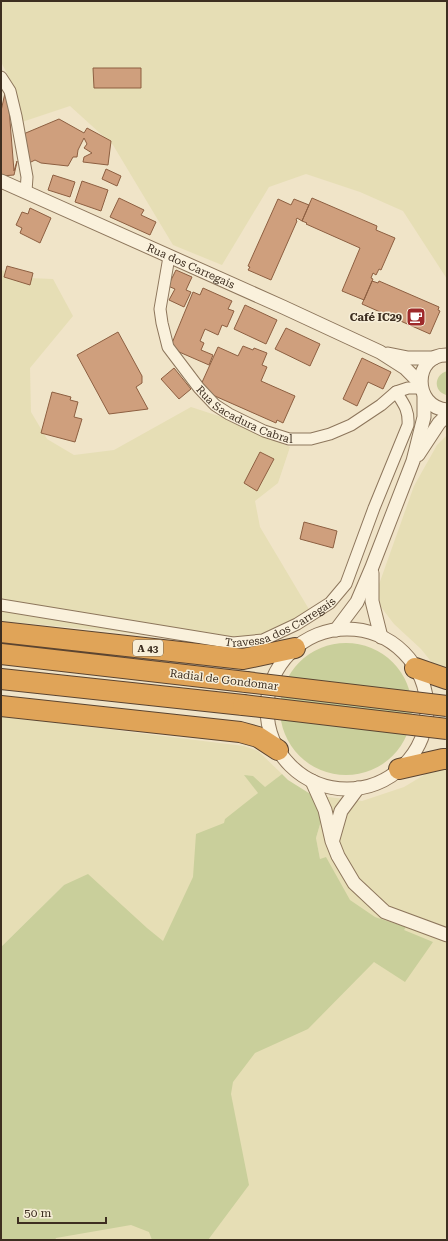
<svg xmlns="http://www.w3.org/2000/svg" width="448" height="1241" viewBox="0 0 448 1241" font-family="'Roboto Serif',serif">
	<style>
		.farmland { fill: #e6deb5 }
		.green { fill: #c9cf9b }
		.building { fill: #cf9f7d; stroke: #8d5f41 }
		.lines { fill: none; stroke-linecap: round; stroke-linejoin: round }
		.minor-casing { stroke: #8d765c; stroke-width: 13 }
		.tertiary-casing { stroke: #8d765c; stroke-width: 15 }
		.motorway-casing { stroke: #5b4430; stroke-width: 22 }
		.minor { stroke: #faf1dc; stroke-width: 11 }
		.tertiary { stroke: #faf1dc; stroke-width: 13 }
		.motorway { stroke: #e0a458; stroke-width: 20 }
		.motorway-bridge-casing { stroke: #5b4430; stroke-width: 22; stroke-linecap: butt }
		.motorway-bridge { stroke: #e0a458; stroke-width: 20 }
		.labels { text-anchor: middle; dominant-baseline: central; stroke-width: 3; stroke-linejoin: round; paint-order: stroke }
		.shield { fill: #f7eed8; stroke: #756857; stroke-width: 1 }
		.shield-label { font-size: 10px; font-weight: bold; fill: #3d2e20 }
		.street-label { font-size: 11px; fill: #3d2e20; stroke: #f7eed8 }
		.poi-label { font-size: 11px; font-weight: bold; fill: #3d2e20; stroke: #f7eed8; text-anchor: end }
	</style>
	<rect width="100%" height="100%" fill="#f0e4c8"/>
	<path class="farmland" d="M1 1H447V279L403 211 360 192 306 174 269 187 222 265 173 245 113 145 70 106 22 122 12 83 1 62Z
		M1 270 29 278 53 279 73 316 30 368 31 412 47 439 74 455 114 450 191 407 240 423 290 447 278 483 255 501 260 527 310 611 269 638 232 646 120 632 1 621Z
		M447 435V673L438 670 421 649 394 624 381 607 377 590 414 486 437 445Z
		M1 716 244 746 258 751 282 774 258 793 167 944 64 885 1 947Z
		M447 769V1240H42L225 1066 325 1010 406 927 368 915 336 896 320 859 316 838 328 797 362 801 404 787 429 772Z"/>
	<path class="green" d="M447 371V395H446C433 391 434 375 447 371Z
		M280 709a66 66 0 1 1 132 0a66 66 0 1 1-132 0Z
		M282 774 288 780 312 795 328 797 316 838 320 859 326 857 350 900 375 917 406 927 404 930 433 942 405 982 374 962 308 1029 255 1053 233 1082 231 1094 249 1185 208 1240H152L149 1232 131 1225 56 1238 55 1240H1V947L64 885 88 874 147 928 163 941 193 877 196 834 224 823 225 819 258 793 244 775 253 776 265 787Z"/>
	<path class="building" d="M93 68H141V88H94Z
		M7 84 14 171 17 161V162L14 175 1 176V111Z
		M59 119 84 133 87 128 111 141 108 165 83 162 84 157 92 153 84 148 87 144 84 138 78 150 77 157H73L68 166 41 163 35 160 29 163 21 135Z
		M106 169 121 176 117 186 102 179Z
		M53 175 75 182 70 197 48 190Z
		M82 181 108 190 101 211 75 202Z
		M119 198 144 210 141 215 156 222 150 235 110 217Z
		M312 198 377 226 376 230 395 238 381 270 379 269 376 275 373 273 371 278 373 279 364 300 342 291 360 248 306 224 307 223 302 221Z
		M278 199 291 205 294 199 309 205 302 221 297 218 296 220 297 221 271 280 248 270 250 267 248 266Z
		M30 208 51 218 40 243 20 233 22 228 16 225 22 212 28 214Z
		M7 266 33 273 30 285 4 277Z
		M176 270 192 277 186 290 191 292 184 307 169 300 175 289 168 286Z
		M372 281 378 283 379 281 439 307 438 310 440 311 430 334 362 304Z
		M203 288 232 301 228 309 234 311 227 327 222 325 218 335 205 329 200 341 204 343 201 350 213 355 209 365 170 348 193 292 200 295Z
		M245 305 277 320 266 344 234 329Z
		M286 328 320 344 310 366 275 349Z
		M118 332 142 376V383L136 387 148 409 109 414 77 355Z
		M243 346 253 350 254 348 267 353 262 365 267 367 261 381 295 396 283 423 277 420 276 423 199 389 218 347 238 356Z
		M362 358 391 372 383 389 368 382 357 406 343 399Z
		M174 368 191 389 179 399 161 379Z
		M52 392 71 397 70 400 78 402 74 417 82 419 75 442 41 433Z
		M260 452 274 459 257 491 244 483Z
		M304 522 337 531 333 548 300 539Z"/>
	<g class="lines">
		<g class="minor-casing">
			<g id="minor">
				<path d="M1 77 10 91 16 116 27 177 26 191"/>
				<path id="s1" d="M169 257 160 309 162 323 168 347 199 388 215 405 229 414 264 431 289 439H311L330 434 351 425 381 405 396 392 408 388H422"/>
				<path id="s2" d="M1 605 233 643 263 640 297 624 330 603 346 584 374 508 408 425C409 410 404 404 396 392"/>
			</g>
		</g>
		<g class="tertiary-casing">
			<g id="tertiary">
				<path id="s3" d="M1 181 283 307 380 352 405 368 420 383"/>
				<path d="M388 354 408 358H434"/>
				<path d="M447 355C413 354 412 407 447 410"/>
				<path d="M418 455 439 423 447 415"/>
				<path d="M372 573V601L381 637"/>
				<circle cx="347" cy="709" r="80"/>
				<path d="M336 630 357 602 372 567 413 461 424 417V396"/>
				<path d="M312 781 325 810 332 841 338 856 354 883 385 912 447 935"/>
				<path d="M333 839 341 811 358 788"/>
			</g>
		</g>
		<g class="motorway-casing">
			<path id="motorway" d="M1 632 243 659 295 648
				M1 654 246 682
				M415 668 447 679
				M1 679 243 705
				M1 706 240 732 258 737 278 750
				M399 769 443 759H447"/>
		</g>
		<use href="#minor" class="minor"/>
		<use href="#tertiary" class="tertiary"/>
		<use href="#motorway" class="motorway"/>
		<g class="motorway-bridge-casing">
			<path id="motorway-bridge" d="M246 682 447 706
				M243 705 447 729"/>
		</g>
		<use href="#motorway-bridge" class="motorway-bridge"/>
	</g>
	<defs>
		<g id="cafe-square" transform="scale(1)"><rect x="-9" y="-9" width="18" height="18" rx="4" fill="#9e2a2b" stroke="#f7eed8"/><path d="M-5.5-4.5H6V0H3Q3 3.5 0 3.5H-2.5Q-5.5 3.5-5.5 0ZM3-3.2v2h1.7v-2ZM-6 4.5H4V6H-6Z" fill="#fff"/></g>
	</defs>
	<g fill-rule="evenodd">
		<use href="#cafe-square" x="416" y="317"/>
	</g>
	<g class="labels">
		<rect class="shield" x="133" y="640" width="30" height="16" rx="3"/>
		<g class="shield-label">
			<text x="148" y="648">A 43</text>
		</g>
		<g class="street-label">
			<text stroke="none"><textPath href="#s3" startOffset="208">Rua dos Carregais</textPath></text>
			<text stroke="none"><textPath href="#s1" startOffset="197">Rua Sacadura Cabral</textPath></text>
			<text stroke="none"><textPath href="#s2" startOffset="287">Travessa dos Carregais</textPath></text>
			<text transform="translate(224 680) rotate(7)">Radial de Gondomar</text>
		</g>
		<g class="poi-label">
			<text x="402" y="317">Café IC29</text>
		</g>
	</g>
	<rect width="448" height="1241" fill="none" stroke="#3d2e20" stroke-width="4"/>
	<path d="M18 1217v6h88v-6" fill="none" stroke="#3d2e20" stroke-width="2"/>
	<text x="24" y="1217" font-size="12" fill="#3d2e20" stroke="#f7eed8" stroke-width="3" paint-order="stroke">50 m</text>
</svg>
